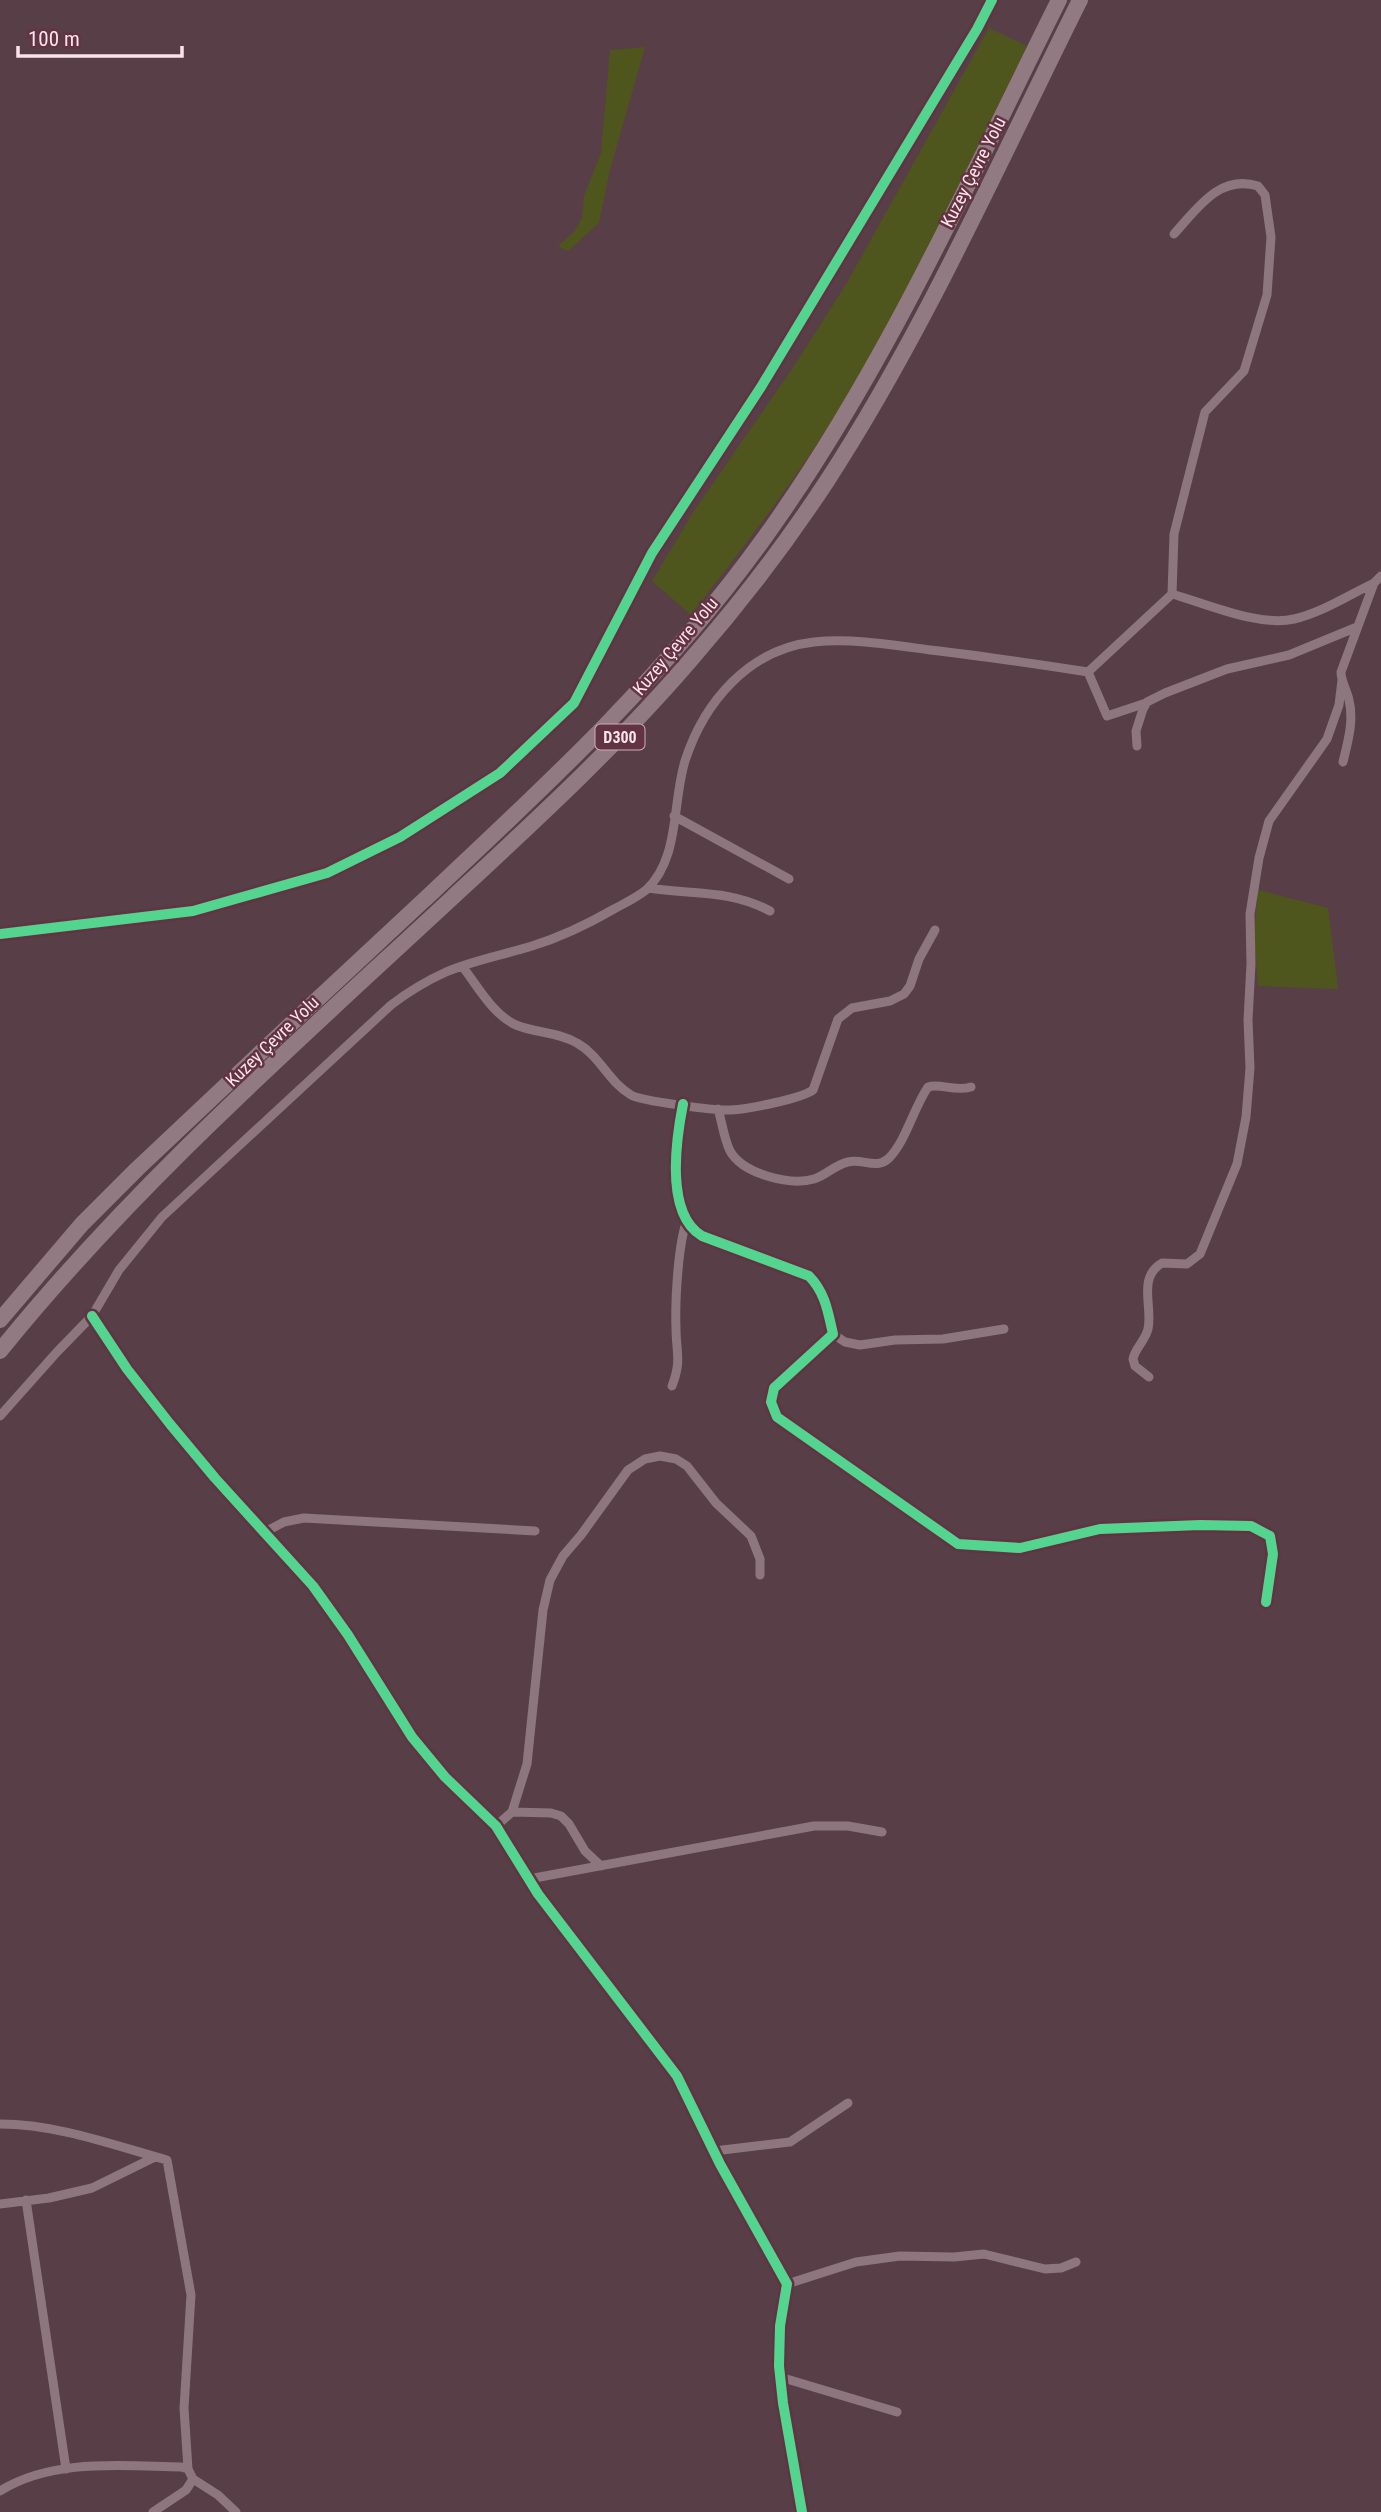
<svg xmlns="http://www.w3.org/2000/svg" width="1381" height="2512" viewBox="0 0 1381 2512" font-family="'Roboto Condensed',sans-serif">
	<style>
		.green { fill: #4f561d }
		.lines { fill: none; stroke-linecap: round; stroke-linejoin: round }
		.street { stroke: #8e767e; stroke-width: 9 }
		.highway { stroke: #917a82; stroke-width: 16 }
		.cycleway-casing { stroke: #623343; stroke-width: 15 }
		.cycleway { stroke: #53d58f; stroke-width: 10 }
		.labels { text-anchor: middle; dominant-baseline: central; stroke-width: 5; stroke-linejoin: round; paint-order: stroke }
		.shield { fill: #623343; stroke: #cdaeb7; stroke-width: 2 }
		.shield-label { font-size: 16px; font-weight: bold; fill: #fbe3e9 }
		.street-label { font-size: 18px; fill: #fbe3e9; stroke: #623343 }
	</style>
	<rect width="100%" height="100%" fill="#583e46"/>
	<path class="green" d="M989 28 1027 46C965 173 905 301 831 422 789 489 739 552 691 615L652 581 694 511 794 366 845 286Z
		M645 47 610 170 599 223 568 251 558 246 574 232 582 218 584 196 601 153 610 50Z
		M1258 890 1328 908 1338 989 1258 986 1254 935Z"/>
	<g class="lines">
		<path class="street" d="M1172 594C1207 604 1258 627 1294 619 1321 613 1349 595 1374 583L1381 576
			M1088 672 1172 594 1174 534 1205 412 1244 371 1267 295 1271 237 1265 195 1258 186C1219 174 1197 209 1174 234
			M1088 672 1107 716 1146 703
			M1137 746 1136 731 1143 709 1147 702 1165 693 1227 669 1289 655 1357 627
			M1343 762C1348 741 1354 721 1349 700 1347 690 1341 682 1341 672L1374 583
			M674 816 789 879
			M648 888C692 895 729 889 770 911
			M0 934 193 911 327 873 400 837 500 773 574 703 652 553 761 387 977 29 992 0
			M462 966C477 985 493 1015 516 1025 535 1033 559 1032 577 1043 600 1056 608 1081 631 1095 641 1101 717 1111 731 1110 748 1109 800 1099 813 1090L838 1019 852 1008 890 1001 904 994 910 986 919 959 935 930
			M683 1104C676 1140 665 1214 702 1236L809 1276C825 1292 828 1312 833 1334L774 1388 771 1402 777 1417 958 1544 1020 1548 1100 1529 1200 1525 1251 1526 1270 1536 1273 1554 1266 1602
			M718 1109C722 1122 724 1139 730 1151 743 1174 790 1186 814 1179 826 1175 835 1165 848 1162 862 1158 877 1170 889 1158 906 1141 914 1107 928 1087 941 1083 954 1092 971 1087
			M92 1316 127 1369 170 1424 215 1478 313 1586 348 1635 412 1737 445 1777 496 1826 538 1894 677 2076 720 2164 787 2284 780 2326 779 2366 783 2403 802 2512
			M833 1334 845 1342 860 1345 895 1340 943 1339 1004 1329
			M1149 1377 1135 1366 1133 1359C1135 1348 1145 1341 1148 1329 1153 1306 1137 1278 1162 1263L1187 1264 1200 1254 1237 1164 1246 1117 1250 1068 1248 1020 1251 964 1250 914 1259 858 1269 821 1327 739 1339 705 1342 680
			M672 1386C682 1360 676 1352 676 1328 675 1301 678 1244 687 1220
			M0 1416 57 1352 92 1316 119 1270 162 1217 391 1005C408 992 426 981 446 972 474 960 503 955 532 946 561 937 588 924 614 909 625 903 636 898 646 890 680 859 672 803 685 761 704 702 749 649 814 642 852 638 893 645 930 650 983 656 1036 664 1088 672
			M265 1532 284 1522 304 1518 535 1531
			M512 1812 551 1813 561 1816 569 1824 585 1851 601 1866
			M496 1826 512 1812 527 1764 543 1610 550 1580 563 1556 581 1535 628 1470 645 1459 660 1456 676 1459 687 1466 716 1503 751 1536 760 1559V1575
			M529 1879 814 1826H848L882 1832
			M0 2124C57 2124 113 2145 167 2160L191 2295 184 2408 188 2469
			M714 2151 790 2142 848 2103
			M26 2200 66 2469
			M0 2204 49 2198 92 2188 155 2157
			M787 2284 856 2262 900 2256 954 2257 984 2254 1045 2269 1061 2268 1076 2262
			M780 2377 897 2412
			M193 2479 218 2495 236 2512
			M0 2491C53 2458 122 2466 181 2467L188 2469 193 2479 186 2490 153 2512"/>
		<path class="highway" d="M0 1320 82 1224 137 1169C232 1079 328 989 424 900 546 786 668 673 765 537 884 371 968 182 1059 0
			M0 1351C133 1186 297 1042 452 898 536 820 620 743 694 656 742 601 787 542 827 481 924 332 1000 160 1080 0"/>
		<g class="cycleway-casing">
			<path id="cycleway" d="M0 934 193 911 327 873 400 837 500 773 574 703 652 553 761 387 977 29 992 0
				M683 1104C676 1140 665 1214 702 1236L809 1276C825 1292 828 1312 833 1334L774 1388 771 1402 777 1417 958 1544 1020 1548 1100 1529 1200 1525 1251 1526 1270 1536 1273 1554 1266 1602
				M92 1316 127 1369 170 1424 215 1478 313 1586 348 1635 412 1737 445 1777 496 1826 538 1894 677 2076 720 2164 787 2284 780 2326 779 2366 783 2403 802 2512"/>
		</g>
		<use href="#cycleway" class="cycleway"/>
	</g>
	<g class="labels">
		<rect class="shield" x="595.5" y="724.5" width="49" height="25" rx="5"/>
		<g class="shield-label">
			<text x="620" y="737">D300</text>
		</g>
		<g class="street-label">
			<text transform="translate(973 172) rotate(-63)">Kuzey Çevre Yolu</text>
			<text transform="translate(675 646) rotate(-50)">Kuzey Çevre Yolu</text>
			<text transform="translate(272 1041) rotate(-44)">Kuzey Çevre Yolu</text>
		</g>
	</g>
	<path d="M18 46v10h164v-10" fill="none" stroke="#fbe3e9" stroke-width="3.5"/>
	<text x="28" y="46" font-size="21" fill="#fbe3e9" stroke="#623343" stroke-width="5" paint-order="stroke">100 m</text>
</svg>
